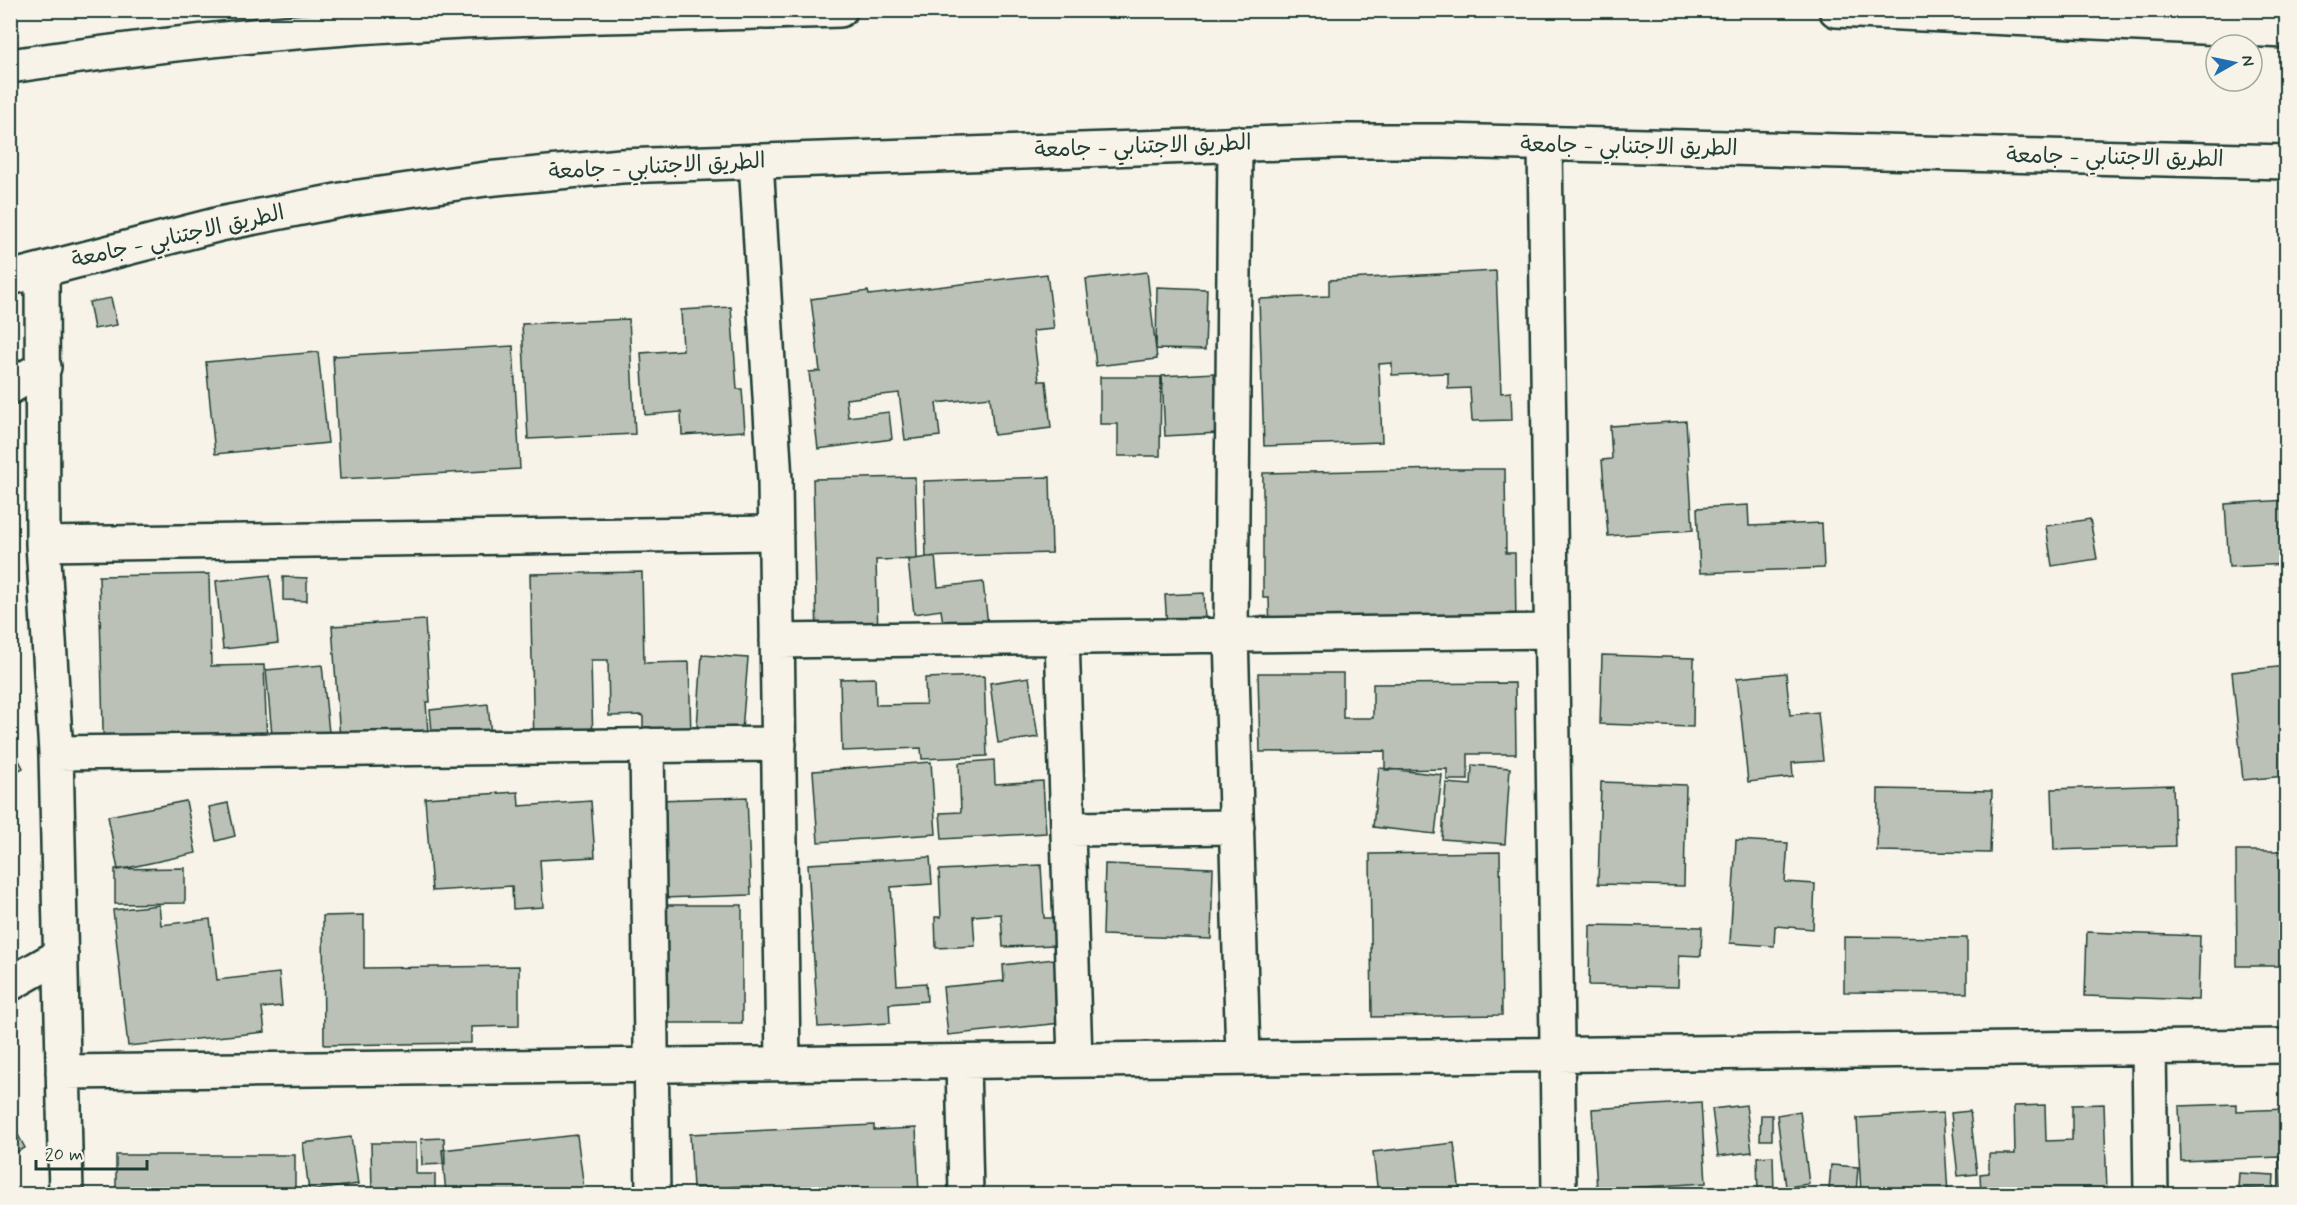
<svg xmlns="http://www.w3.org/2000/svg" width="2297" height="1205" viewBox="0 0 2297 1205" font-family="Mynerve,'Playpen Sans Arabic',sans-serif">
	<style>
		.building { fill: #bbc1b6; stroke: #1f3d34; stroke-width: 1.5 }
		.lines { fill: none; stroke-linecap: round; stroke-linejoin: round }
		.minor-casing { stroke: #1f3d34; stroke-width: 38 }
		.major-casing { stroke: #1f3d34; stroke-width: 38 }
		.minor { stroke: #f7f3e8; stroke-width: 33 }
		.major { stroke: #f7f3e8; stroke-width: 33 }
		.labels { text-anchor: middle; dominant-baseline: central; stroke-width: 4.5; stroke-linejoin: round; paint-order: stroke }
		.street-label { font-size: 22px; fill: #1f3d34; stroke: #f7f3e8 }
	</style>
	<rect width="100%" height="100%" fill="#f7f3e8"/>
	<filter id="ink" filterUnits="userSpaceOnUse"><feTurbulence type="fractalNoise" baseFrequency=".0167" numOctaves="2"/><feDisplacementMap in="SourceGraphic" scale="12" xChannelSelector="R" yChannelSelector="G"/><feConvolveMatrix kernelMatrix="1 2 1 2 8 2 1 2 1" color-interpolation-filters="sRGB"/></filter>
	<g filter="url(#ink)">
		<path class="building" d="M1496 271 1501 393 1511 392 1512 420 1472 421 1470 388 1448 389V373L1392 375V363L1379 364 1382 442 1264 446 1259 299 1329 296V280Z
			M1147 272 1157 359 1096 366 1086 279Z
			M1047 274 1054 329 1033 331 1039 381H1046L1051 428 994 435 990 397 936 403 940 436 905 440 899 393 846 399 848 417 889 412 892 439 818 449 809 372 820 371 811 299 868 291 869 295Z
			M1157 287 1207 289 1205 350 1156 349Z
			M111 298 117 325 94 329 89 302Z
			M731 307 737 389H742L745 431 682 435 681 412 645 415 641 353 683 350 681 310Z
			M629 319 635 434 528 439 522 324Z
			M513 346 520 469 340 479 333 356Z
			M318 352 328 443 215 454 206 362Z
			M1214 373 1218 433 1165 436 1162 376Z
			M1100 377H1161L1160 456H1118V424H1100Z
			M1686 421 1693 530 1608 536 1602 460 1612 459 1610 426Z
			M1447 469H1505L1506 553H1515L1516 629 1270 634 1269 598H1263V473Z
			M915 477 917 559 876 560 878 636 817 638 813 479Z
			M1050 477 1052 553 926 557 924 481Z
			M2286 500V564L2229 567 2225 504Z
			M1748 505 1749 526 1822 523 1824 568 1700 573 1697 508Z
			M2090 519 2097 559 2052 566 2046 526Z
			M935 556 938 587 983 582 988 625 944 630 941 610 914 614 908 560Z
			M642 572 644 663 689 662 691 737 643 738V715L609 716 608 660H591L593 745 534 746 530 574Z
			M209 574 211 666 264 665 267 744 104 766 99 576Z
			M270 575 278 643 223 649 216 581Z
			M283 577 307 578V601L283 600Z
			M1204 593 1205 625 1167 627 1165 595Z
			M425 620 430 702H426L429 748 341 753 332 626Z
			M702 655 748 658 742 730 697 727Z
			M1602 655 1694 658 1693 727 1600 724Z
			M322 665 330 742 273 746 266 670Z
			M2286 666V776L2243 780 2232 672Z
			M1258 673H1343V718H1373V684L1515 683 1516 754H1468V780H1447V769L1385 770V751L1260 752Z
			M1786 673 1790 715 1818 712 1823 761 1792 763 1793 777 1748 782 1737 678Z
			M984 676 987 756 922 759 921 748 842 751 840 679 875 678 876 705 926 704 925 678Z
			M1029 677 1038 737 998 743 990 683Z
			M488 704 492 746 434 752 430 710Z
			M10 743 23 768 10 775Z
			M994 760 995 784 1043 781 1046 833 942 839 940 813 961 812 959 763Z
			M931 762 936 834 818 842 813 771Z
			M1472 765 1510 768 1505 844 1442 839 1446 783 1471 785Z
			M1379 768 1442 775 1435 834 1373 827Z
			M1601 782 1686 785 1684 886 1598 884Z
			M2173 785 2175 846 2054 850 2052 789Z
			M1878 789 1992 791 1990 853 1877 851Z
			M518 792 519 806 591 801 595 857 540 860 543 907 513 909 512 886 432 891 425 798Z
			M747 797 751 895 662 898 659 800Z
			M186 801 196 853 118 870 108 816Z
			M228 803 235 836 216 841 209 807Z
			M1736 840 1788 843 1785 882 1815 884 1813 929 1775 926 1774 946 1730 943Z
			M2236 851H2286V966H2237Z
			M1500 852 1502 1015 1372 1017 1370 854Z
			M930 857 932 884 891 887 897 985 926 983 927 1001 889 1004 890 1023 818 1027 808 864Z
			M1105 864 1213 868 1211 939 1103 935Z
			M1041 865 1044 918H1055L1056 945 1003 947 1001 914 973 916 975 946 936 948 935 917H941L939 870Z
			M185 868V903L115 904V869Z
			M159 905 161 925 210 919 217 980 279 973 282 1006 262 1008 265 1032 128 1046 113 910Z
			M666 905H742V1023H666Z
			M364 915V968L519 966V1026L471 1027V1043L324 1045 323 916Z
			M1590 925 1702 927 1701 956 1679 955 1678 987 1589 985Z
			M2087 932 2200 936 2198 1000 2085 996Z
			M1844 937 1967 938V993L1844 992Z
			M1054 959 1061 1023 948 1035 943 987 1004 981 1003 965Z
			M1701 1102 1706 1183 1597 1190 1592 1109Z
			M2104 1104 2107 1193 1981 1194 1980 1174 1989 1173V1154H2015L2014 1106 2045 1105 2046 1141 2072 1140V1105Z
			M2236 1104V1111L2286 1109V1194H2281L2279 1157 2181 1161 2179 1106Z
			M1746 1105 1752 1152 1718 1156 1712 1109Z
			M1800 1111 1809 1184 1786 1187 1777 1115Z
			M1970 1111 1977 1174 1958 1176 1951 1113Z
			M1943 1113 1948 1194H1861L1857 1118Z
			M1761 1115H1772V1140H1760Z
			M10 1120 25 1148 10 1155Z
			M874 1125V1130L916 1128 919 1194H750L749 1186 693 1188 690 1134Z
			M577 1135 584 1189 537 1194H446L442 1150Z
			M351 1137 358 1184 309 1191 303 1143Z
			M444 1138 445 1164 422 1165 421 1139Z
			M371 1143H416V1174H435V1194H372Z
			M1454 1143 1460 1194H1378L1373 1152Z
			M116 1155H295V1194H116Z
			M1773 1156 1774 1194H1758L1757 1157Z
			M1831 1165 1858 1167 1856 1193 1829 1190Z
			M2239 1173 2274 1175 2273 1190 2238 1188Z"/>
		<g class="lines">
			<g class="minor-casing">
				<path id="minor" d="M1235 143 1231 635 1243 1058
					M1545 145 1559 1194
					M756 161 775 480 783 1064
					M42 271 43 544 56 753 66 1194
					M10 387 44 367
					M43 544 776 533
					M1062 637 1075 1060
					M777 641 1551 631
					M647 745 653 1194
					M56 753 779 744
					M1069 829 1237 827
					M10 984 61 955
					M2149 1047 2151 1194
					M963 1062 966 1194
					M63 1072 2286 1046"/>
			</g>
			<g class="major-casing">
				<path id="major" d="M1836 10 2286 31
					M10 66C118 50 226 37 334 29 502 16 672 15 840 10
					M10 278 220 224 352 198 486 179 621 166 1338 141H1442L2286 162"/>
			</g>
			<use href="#minor" class="minor"/>
			<use href="#major" class="major"/>
		</g>
	</g>
	<g class="labels">
		<g class="street-label">
			<text transform="translate(1143 147) rotate(-2)">الطريق الاجتنابي - جامعة</text>
			<text transform="translate(1629 147) rotate(1)">الطريق الاجتنابي - جامعة</text>
			<text transform="translate(2115 158) rotate(1)">الطريق الاجتنابي - جامعة</text>
			<text transform="translate(657 167) rotate(-3)">الطريق الاجتنابي - جامعة</text>
			<text transform="translate(178 237) rotate(-13)">الطريق الاجتنابي - جامعة</text>
		</g>
	</g>
	<rect width="2297" height="1205" fill="none" stroke="#f7f3e8" stroke-width="36"/>
	<rect x="18" y="18" width="2261" height="1169" fill="none" stroke="#1f3d34" stroke-width="2" filter="url(#ink)"/>
	<g transform="translate(2234 63) rotate(81)"><circle r="28" fill="#f7f3e8" stroke="#a1aaa0" stroke-width="1.5"/>
	<path d="M0-4.5L10 22L0 15L-10 22Z" fill="#1f6fb2"/>
	<text y="-9" font-size="16" font-weight="bold" text-anchor="middle" fill="#1f3d34">N</text>
	</g>
	<path d="M36 1160v9h111v-9" fill="none" stroke="#1f3d34" stroke-width="3"/>
	<text x="45" y="1160" font-size="18" fill="#1f3d34" stroke="#f7f3e8" stroke-width="4.5" paint-order="stroke">20 m</text>
</svg>
